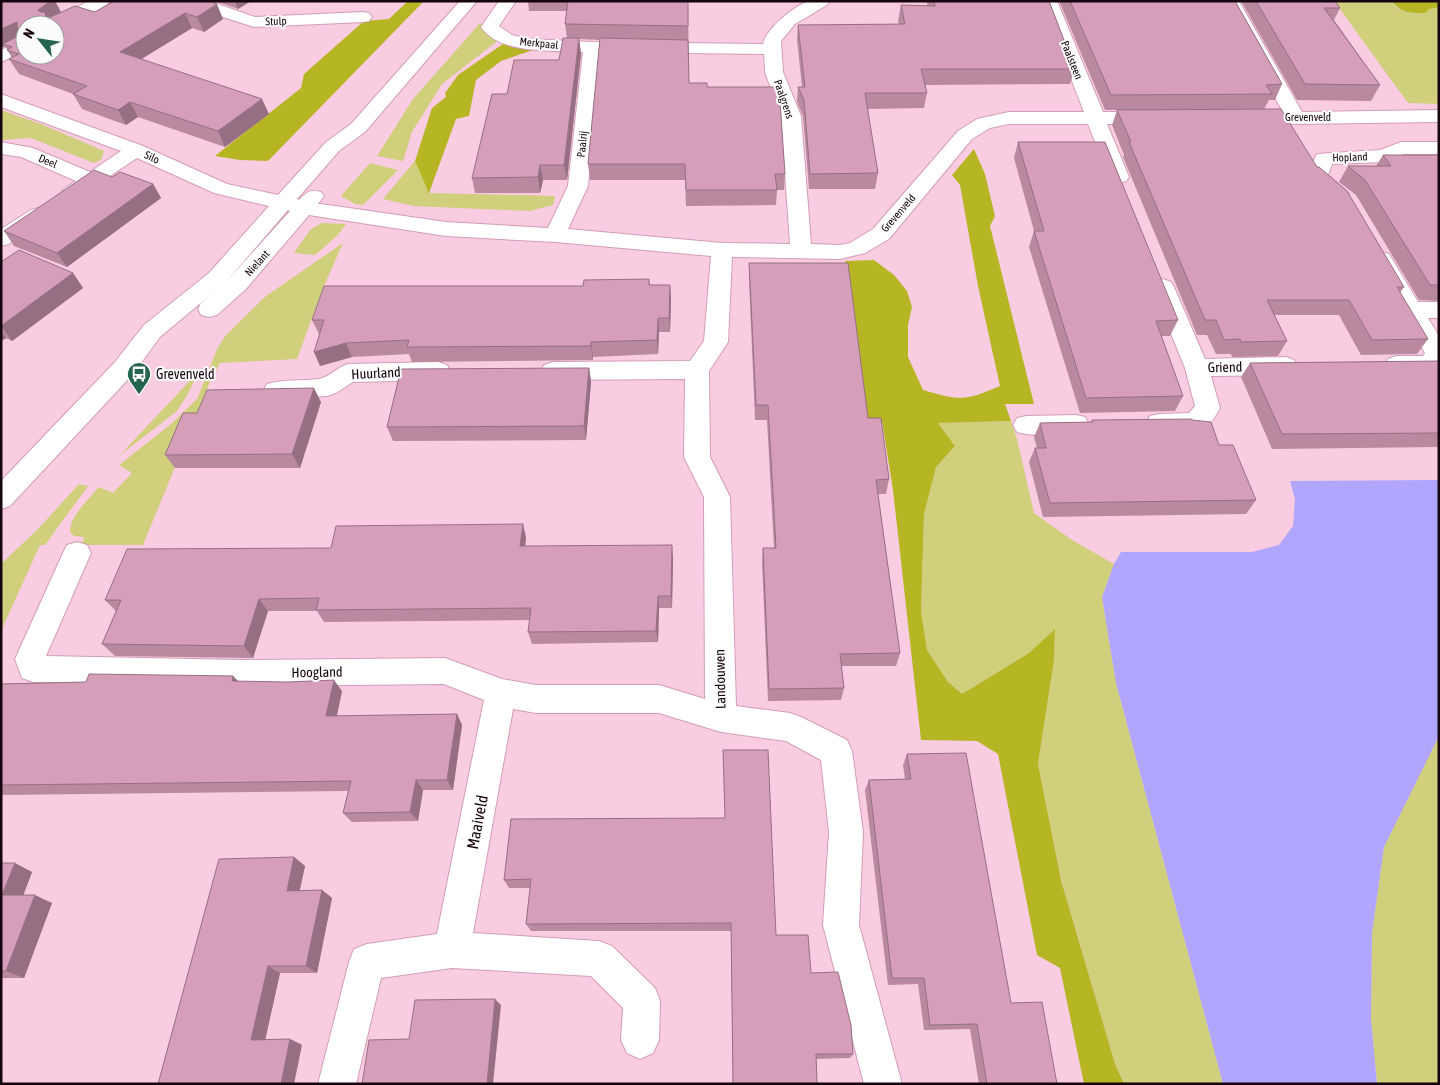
<svg xmlns="http://www.w3.org/2000/svg" width="1440" height="1085" viewBox="0 0 1440 1085" font-family="'Asap Condensed',sans-serif">
	<style>
		.green { fill: #cfcf7c }
		.forest { fill: #b6b524 }
		.water { fill: #b1a6fd }
		.lines { fill: none; stroke-linecap: round; stroke-linejoin: round }
		.minor-casing { stroke: #d39db7; stroke-width: 2 }
		.minor { fill: #fff; fill-rule: evenodd }
		.wall { fill: #b8899f }
		.shaded-wall { fill: #966f82 }
		.building { fill: #d69fb9; stroke: #966f82; fill-rule: evenodd }
		.labels { text-anchor: middle; dominant-baseline: central; stroke-width: 4; stroke-linejoin: round; paint-order: stroke }
		.far-street-label { font-size: 11px; fill: #16050e; stroke: #fcfcfc }
		.street-label { font-size: 14px; fill: #16050e; stroke: #fcfcfc }
		.poi-label { font-size: 14px; fill: #16050e; stroke: #fcfcfc; text-anchor: start }
		.near-street-label { font-size: 16px; fill: #16050e; stroke: #fcfcfc }
	</style>
	<rect width="100%" height="100%" fill="#facce1"/>
	<path class="green" d="M1334 1H1392L1398 9 1439 7V104L1408 103Z
		M480 23 500 39 442 84 412 132 403 161 377 156 413 99Z
		M1 110 41 124 104 151 101 160 94 163 31 138 1 140Z
		M415 161 430 193 555 196 553 205 530 211 414 206 383 199Z
		M370 163 398 170 363 205 355 204 341 196Z
		M322 223 346 224 338 235 315 255 294 253 311 229Z
		M343 243 323 288 297 359 220 363 210 382 143 545H82L84 537 74 536 70 532C70 516 88 500 99 487L113 493 132 473 119 465 170 425 197 399 218 347 226 335 266 296Z
		M198 372 188 394 177 411 120 455Z
		M1011 421 1017 439 1034 513 1072 540 1114 564 1102 597 1116 683 1223 1084H1124L1115 1064 1061 879 1038 764 1054 660 1055 630 1029 653 962 694 948 682 927 650 921 611 924 514 936 467 955 446 938 423Z
		M79 484 88 486 45 545H40L1 631V564L39 528Z
		M1439 736V1084H1377L1371 1019 1372 933 1384 847Z"/>
	<path class="forest" d="M408 1H424L268 161 240 160 215 156 301 88 304 74 364 21 389 19Z
		M1392 1H1439V7L1429 9 1425 13C1410 13 1401 13 1392 1Z
		M503 44 536 49 501 61 476 80 469 116 456 119 429 193 415 161 432 108 446 97 445 93 458 75Z
		M974 149 985 174 995 216 990 226 1034 404H1005L1011 421 938 423 955 446 936 467 924 514 921 611 927 650 948 682 962 694 1029 653 1055 629 1054 660 1038 764 1061 880 1115 1064 1124 1084H1084L1060 968 1037 955 998 754 977 741 921 740 893 490 882 421 860 422 845 261 874 260 894 275 907 291 912 307 908 325V357L923 390C960 401 965 401 1000 386L978 286 960 185 952 175Z"/>
	<path class="water" d="M1439 480V736L1384 847 1372 933 1371 1019 1377 1084H1223L1116 683 1102 597 1114 564 1121 552H1252L1279 545 1293 526 1295 499 1290 481Z"/>
	<g class="lines">
		<g class="minor-casing">
			<path id="minor" d="M88 1H109L107 5 61 31 55 32V25H48Z
				M184 1H209L255 17 363 12 369 13 372 17 369 21 363 22 254 27 186 5Z
				M460 1H477L365 132 340 150 297 199 299 200C307 192 310 189 321 192L324 196 318 204H321L446 222 548 228 568 186 583 52C553 50 500 55 481 27L499 1H516L499 26 512 35 528 39 592 42 763 44C766 29 795 5 809 1 815 0 823 1 829 1L827 5 795 24 781 41 783 72 801 116 811 244 840 245 850 243 873 229 958 131 977 119 1009 112H1084L1041 1H1057L1103 112H1152L1159 114 1162 118 1159 122 1152 124H1107L1129 177 1126 181 1119 183 1112 181 1109 177 1088 124H1009L990 128 972 139 889 239 865 253 840 259 732 257 728 342 709 371 710 457 730 497 736 706 790 713 801 717 847 740 852 751 863 832 859 925 902 1084H864L823 925 829 832 821 760 786 741 721 732 659 713H536L513 709 473 933 599 941 612 946 655 988 660 1001 659 1040 653 1053 640 1059 627 1053 621 1040 623 1008 591 976 452 968 381 978 356 1084H318L349 962 354 949 367 944 437 934 484 700 444 684 242 686 33 682 22 678 15 659 63 553 67 545 77 542 87 545 91 553 46 656 242 660 445 658 502 679 536 685H659L705 699 704 497 684 457 685 379 553 380 544 377 541 371 544 365 553 362 690 361 704 341 711 256 555 242 446 236 309 215 246 289 217 315 209 317 201 315 198 309 201 303 221 286 160 337 133 374 10 506 1 509V481L115 362 144 325 209 273 269 206 214 193 137 158 78 197 71 199 64 197 61 193 64 189 76 181 21 157 1 154V142L33 148 90 172 121 151 1 107V94L143 146 227 184 278 195 326 142 351 124ZM600 52 764 54 765 72 781 116 790 244 722 243 568 229 588 186ZM288 210 290 211 225 283Z
				M1222 1H1239L1302 112 1439 110V122L1296 124 1241 122 1238 118 1241 114 1283 112Z
				M25 39V51L1 62V50Z
				M1401 142H1439V154H1404L1383 162 1332 164 1328 175 1349 194 1346 198C1331 202 1315 188 1307 176L1317 154 1380 150Z
				M38 208 45 210 49 215 45 220 9 244 1 246V229L31 210Z
				M1381 252 1389 254 1418 302H1439V318H1428L1439 336 1438 370C1423 375 1403 376 1388 371L1384 365 1388 359 1396 356H1423L1425 353 1370 259 1373 254Z
				M1163 279 1171 282 1174 287 1205 359 1286 357 1294 360 1298 366 1294 372 1286 375 1211 376 1220 408C1216 415 1210 426 1202 429 1191 435 1162 433 1150 430L1146 423 1150 416 1159 414 1189 413 1195 406 1185 368 1152 287 1155 282Z
				M438 362 447 365 450 371 447 377 438 380 353 382 336 393 327 396 276 399 267 396 264 390 267 384C284 379 302 381 319 379 329 377 338 367 348 364Z
				M1076 415 1085 417 1089 424 1085 431C1068 436 1034 437 1017 432L1013 425 1017 418 1026 416Z"/>
		</g>
		<use href="#minor" class="minor"/>
	</g>
	<path class="wall" d="M1 1 61 12H95L114 1 223 19 204 32 192 28 141 59 269 114 225 147 138 117 126 125 82 109 73 94 19 74 9 59 12 58 5 46 1 48Z
		M215 1H251L238 9Z
		M528 1H688L689 83 707 87 785 174 784 190H777L776 205 686 206 685 180H590L588 164 600 40 579 39 581 54 567 180H543L540 193H475L472 178 507 94 559 60 567 38 565 24 567 11H529Z
		M926 1H1049L1075 69 1070 84 925 85 927 93 924 108 867 109 878 173 875 189H809L803 116 797 102 798 87H802L797 40 798 25 899 24 898 21 901 5 928 6Z
		M1059 1H1235L1282 84 1275 100H1269L1264 109 1317 167 1404 287 1400 293 1428 339 1417 354 1361 355 1339 315H1274L1287 341 1278 356 1232 357 1231 354H1216L1207 335H1197L1123 157 1124 155 1112 125 1117 110H1105Z
		M1241 1H1335L1340 8 1334 20 1380 85 1371 101 1297 100Z
		M1018 142 1178 320 1170 336H1161L1183 396 1175 411 1080 413 1029 247 1034 231 1014 158Z
		M1383 155H1439V301L1419 300 1356 195 1339 182 1348 166H1376Z
		M112 177 153 184 161 198 67 267 14 246 4 231Z
		M1 262 73 273 83 288 12 341 6 338 1 341Z
		M749 263 868 418 889 479 886 494H878L900 653 896 666H841L844 688 841 700 768 701 762 562 763 548H774L767 420H755L749 279Z
		M649 279 650 285H670L671 300 670 332H659L658 354 593 357V360L412 362 409 354 352 357 320 366V334H319L312 320 583 286Z
		M1439 361V447L1272 449 1241 377 1250 363Z
		M589 368 591 382 586 440 393 441 387 427Z
		M321 402 300 468H175L165 455Z
		M1092 420H1192L1219 445 1256 500 1246 514 1043 517 1029 462 1035 448H1037L1034 437 1040 423 1092 422Z
		M526 537 525 546 673 558 672 608H659L658 642 532 644 528 632 530 620 324 622 317 611H268L253 658 115 656 102 644 116 611 105 600 331 548Z
		M233 676 238 681 342 691 337 716 457 714 462 725 453 790H423L418 821 352 822 343 813 348 791 1 795V684L86 682Z
		M907 754 1011 1003 1057 1084H979L970 1029 924 1030 918 984 888 985 865 790 869 780 905 779 903 765Z
		M511 819 776 935 811 973 853 1054 850 1058 816 1059 817 1084H733L731 931H531L526 924 531 888H509L504 880Z
		M294 857 305 866 299 890H322L332 898 317 973H280L265 1040 290 1039 302 1045 158 1084Z
		M1 863 32 872 23 895 52 903 24 978H1Z"/>
	<path class="shaded-wall" d="M50 1H55L62 14 52 25 38 10Z
		M235 1H251L238 9Z
		M217 4 223 19 204 32 197 17Z
		M185 13 192 28 127 68 120 52Z
		M17 22 25 36 3 44 5 46 1 48V29Z
		M579 38 581 54 567 180 564 165Z
		M262 99 269 114 225 147 218 131Z
		M130 102 138 117 126 125 118 110Z
		M540 165 543 180 540 193 538 177Z
		M153 184 161 198 67 267 57 253Z
		M73 273 83 288 12 341 1 326Z
		M670 285 671 300 670 332 669 318Z
		M658 318 659 332 658 354 657 340Z
		M1 332 6 338 1 341Z
		M591 342 593 357V360L591 346Z
		M346 343 352 357 320 366 314 352Z
		M589 368 591 382 586 440 584 426Z
		M314 388 321 402 300 468 292 454Z
		M523 524 526 537 524 559 520 546Z
		M672 545 673 558 672 608 671 596Z
		M658 596 659 608 658 642 656 631Z
		M259 599 268 611 253 658 244 646Z
		M233 676 244 688 232 681Z
		M334 680 342 691 334 727 326 716Z
		M457 714 462 725 453 790 447 780Z
		M416 780 423 790 418 821 410 812Z
		M294 857 305 866 298 899 287 891Z
		M15 863 32 872 20 904 2 895Z
		M322 890 332 898 317 973 306 966Z
		M35 895 52 903 24 978 6 971Z
		M268 966 280 973 264 1045 251 1040Z
		M495 999 501 1005 493 1084H487Z
		M290 1039 302 1045 294 1084H281Z"/>
	<path class="building" d="M1 1H50L38 10 40 12H45L46 19 75 6 95 12 114 1H209L217 4 197 17 185 13 120 52 262 99 218 131 130 102 118 110 73 94 87 86 9 59 19 54 7 50 12 47 3 44 18 36 17 22 1 29ZM25 25H55V55H25Z
		M568 1H688V26L565 24Z
		M934 1H1049L1075 69H921L927 93H865L878 173 810 174 804 100 798 87H805L798 25 905 24 901 5 935 6Z
		M1070 1H1235L1282 84 1266 85 1272 94 1111 95Z
		M1256 1H1335L1340 8H1324L1380 85 1305 84Z
		M563 38H579L564 165H540L538 177 472 178 492 94H507L514 60H559Z
		M600 38 688 40 689 83H707V87H775L780 101 785 174H775L777 190H686L685 164H588Z
		M1281 109 1317 167H1319L1347 191 1404 287H1397L1428 339 1372 340 1349 300H1267L1287 341 1241 342 1240 339 1224 340 1216 320H1205L1129 142H1131L1117 110Z
		M1018 142H1105L1178 320 1156 321 1183 396 1086 398 1034 231H1044Z
		M1383 155H1439V285H1430L1365 180 1348 166H1391Z
		M94 170 112 177 120 172 153 184 57 253 4 231Z
		M19 250 73 273 1 326V262Z
		M749 263H848L868 418H881L889 479 876 480 900 653 840 654 844 688 769 689 763 548H776L768 405H756Z
		M649 279V285H670L669 318H658L657 340 591 342V346L407 347 409 340 346 343 314 352 324 320H312L324 286H583L584 280Z
		M1439 361V433L1282 434 1250 363Z
		M589 368 584 426 387 427 401 369Z
		M314 388 292 454 165 455 183 413H197L207 390Z
		M1192 419V420L1211 422 1219 445H1233L1256 500 1050 503 1035 448H1046L1040 423 1093 422 1092 420Z
		M523 524 520 546 672 545 671 596H658L656 631 528 632 531 608 316 610 319 598 259 599 244 646 102 644 121 600H105L127 549 331 548 336 526Z
		M89 674 233 676 232 681 288 682 334 680 326 716 457 714 447 780H416L410 812 343 813 351 781 1 785V684L86 682Z
		M723 750H768L776 935H808L811 973 838 972 851 1025 853 1054H816L817 1084H733L731 923 526 924 531 879 504 880 511 819 725 818Z
		M966 753 1011 1003 1042 1002 1057 1084H987L977 1024 930 1025 924 978H892L869 780 911 779 907 754Z
		M294 857 287 891 322 890 306 966H268L251 1040 290 1039 281 1084H158L219 859Z
		M1 863H15L2 895H35L6 971H1Z
		M495 999 487 1084H362L369 1040 409 1039 415 1000Z"/>
	<defs>
		<g id="bus-pin" transform="scale(1.25)"><path d="M0 17L-7.5 6A9.5 9.5 0 1 1 7.5 6Z" fill="#25634f" stroke="#fcfcfc"/><path d="M-5-6H5V4H4V6H2V4H-2V6H-4V4H-5ZM-3.5-4V0h7V-4ZM-3.5 1.2v1.5H-2V1.2ZM2 1.2v1.5H3.5V1.2Z" fill="#fff"/></g>
	</defs>
	<g fill-rule="evenodd">
		<use href="#bus-pin" x="139" y="374"/>
	</g>
	<g class="labels">
		<g class="far-street-label">
			<text transform="translate(276 21) rotate(-2)">Stulp</text>
			<text transform="translate(539 43) rotate(6)">Merkpaal</text>
			<text transform="translate(1072 60) rotate(68)">Paalsteen</text>
			<text transform="translate(784 99) rotate(71)">Paalgrens</text>
			<text x="1308" y="117">Grevenveld</text>
			<text transform="translate(582 144) rotate(-84)">Paalrij</text>
			<text transform="translate(152 157) rotate(25)">Silo</text>
			<text transform="translate(1350 157) rotate(-2)">Hopland</text>
			<text transform="translate(48 161) rotate(23)">Deel</text>
			<text transform="translate(898 213) rotate(-49)">Grevenveld</text>
			<text transform="translate(257 263) rotate(-48)">Nielant</text>
		</g>
		<g class="street-label">
			<text transform="translate(1225 367) rotate(-1)">Griend</text>
			<text transform="translate(376 373) rotate(-3)">Huurland</text>
			<text transform="translate(317 672) rotate(-1)">Hoogland</text>
			<text transform="translate(720 679) rotate(-91)">Landouwen</text>
		</g>
		<g class="poi-label">
			<text x="156" y="374">Grevenveld</text>
		</g>
		<g class="near-street-label">
			<text transform="translate(477 822) rotate(-79)">Maaiveld</text>
		</g>
	</g>
	<rect width="1440" height="1085" fill="none" stroke="#16050e" stroke-width="5"/>
	<g transform="translate(40 40) rotate(300)"><circle r="24" fill="#fcfcfc" stroke="#a0999d"/>
	<path d="M0-4L9 19L0 12L-9 19Z" fill="#25634f"/>
	<text y="-8" font-size="14" font-weight="bold" text-anchor="middle" fill="#16050e">N</text>
	</g>
</svg>
